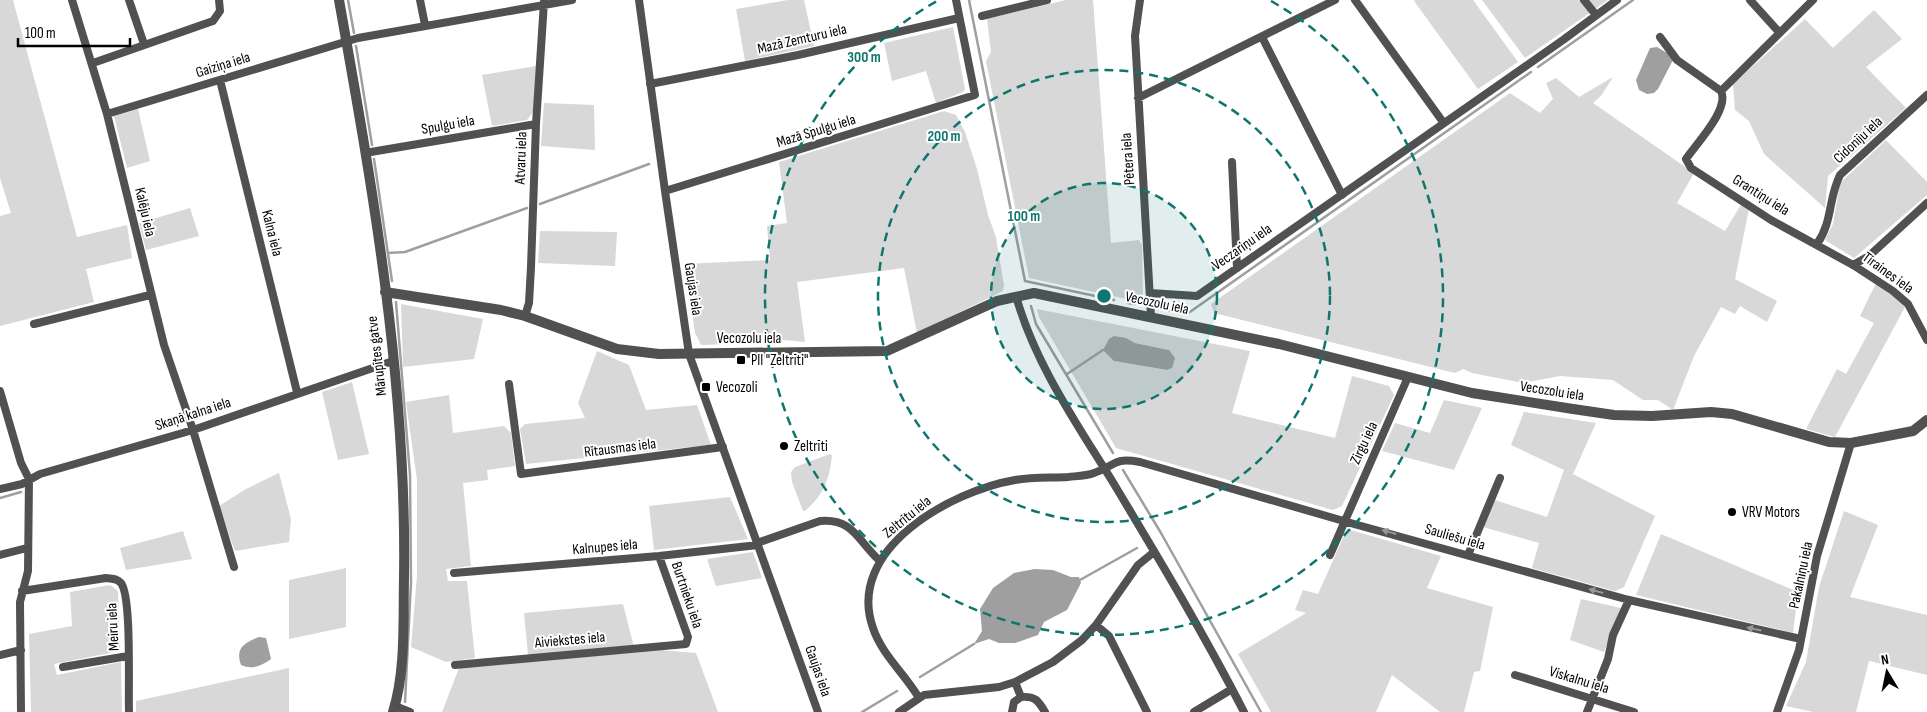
<svg xmlns="http://www.w3.org/2000/svg" width="1927" height="712" viewBox="0 0 1927 712" font-family="'Sofia Sans Condensed',sans-serif">
	<style>
		.green { fill: #d8d8d8; fill-rule: evenodd }
		.water { fill: #9f9f9f }
		.lines { fill: none; stroke-linecap: round; stroke-linejoin: round }
		.stream { stroke: #9f9f9f; stroke-width: 2.5 }
		.minor { stroke: #515151; stroke-width: 8 }
		.tertiary { stroke: #515151; stroke-width: 10 }
		.oneway { fill: #979797 }
		.ring { fill: none; stroke: #0f766e; stroke-width: 2.5; stroke-dasharray: 9 6 }
		.poi-dot { fill: #000; stroke: #fff; stroke-width: 2 }
		.labels { text-anchor: middle; dominant-baseline: central; stroke-width: 4; stroke-linejoin: round; paint-order: stroke }
		.street-label { font-size: 15px; fill: #000; stroke: #fff }
		.poi-label { font-size: 15px; fill: #000; stroke: #fff; text-anchor: start }
		.centre { fill: #0f766e; stroke: #fff; stroke-width: 2.5 }
		.ring-label { font-size: 15px; text-anchor: middle; font-weight: bold; fill: #0f766e; stroke: #fff; stroke-width: 4; stroke-linejoin: round; paint-order: stroke }
	</style>
	<rect width="100%" height="100%" fill="#fff"/>
	<path class="green" d="M0 0H13L77 237 127 225 132 258 86 269 94 302 0 326V216L11 213 0 178Z
		M788 0H804L814 46 745 61 736 9Z
		M1066 0H1093L1111 243 1139 240 1142 245 1143 296 1140 302 1029 278 986 61 991 52 987 19Z
		M1416 0H1473L1518 62 1478 89 1414 1Z
		M1482 0H1608L1525 58Z
		M1874 10 1902 39 1866 67 1906 108 1828 176 1825 208 1764 154 1749 121 1735 110 1733 84 1805 19 1833 48Z
		M953 27 965 89 963 92 936 103 926 71 892 81 884 43Z
		M536 66 533 112 527 120 492 126 482 75Z
		M1613 77 1601 96 1593 103 1694 173 1677 203 1725 231 1742 203 1749 209 1735 279 1777 301 1767 322 1740 306 1735 314 1721 307 1694 356 1673 410 1658 400H1643L1613 380 1560 376 1523 383 1472 373 1463 369 1455 373 1214 313 1211 304 1510 93 1540 113 1553 99 1546 83 1556 78 1579 97Z
		M544 103 594 105 595 150 541 146Z
		M138 109 150 161 127 168 114 116Z
		M944 111 956 115 965 132 977 169 988 215 996 237 1004 285 1003 291 917 333 904 268 797 282 805 342 762 338 729 344 701 345 695 333 685 264 770 260 767 226 787 223 779 162Z
		M1886 140 1927 182V195L1854 258 1825 240 1833 224 1840 183Z
		M190 208 199 236 146 250 139 223Z
		M540 231 617 232 615 266 538 263Z
		M1876 283 1892 293 1905 307 1835 437 1806 429 1837 369 1846 374 1874 323 1860 316Z
		M401 304 483 319 474 359 403 367Z
		M1037 309 1250 351 1232 413 1335 438 1352 376 1389 386 1394 395 1342 506 1333 510 1116 448 1039 317ZM1126 338 1135 343 1169 350 1172 368 1167 370 1114 361 1119 339Z
		M597 351 629 365 646 410 697 405 711 445 526 464 520 429 525 424 585 418 578 403Z
		M352 382 369 454 338 460 322 392Z
		M449 395 453 433 504 426 511 433 515 466 487 470 488 480 463 483 471 566 446 569 448 581H467L475 658 446 662 411 647 417 576V480L406 402Z
		M1444 400 1482 408 1454 470 1382 451 1395 423 1430 433Z
		M1524 412 1596 423 1573 474 1655 516 1624 587 1615 591 1532 568 1539 543 1483 527 1495 500 1547 517 1564 470 1511 445Z
		M830 454 832 455C830 479 823 496 805 511H803L792 482 791 472 795 467Z
		M279 473 291 519 289 542 235 551 219 506 246 489Z
		M730 497 748 539 654 550 649 506Z
		M1844 511 1878 525 1850 597 1927 615V675L1869 661 1856 712H1813L1786 706 1806 662 1819 587Z
		M1347 529 1441 556 1427 588 1493 607 1480 671 1474 672 1464 712H1440L1392 675 1376 712H1271L1238 654 1306 613 1295 610 1303 590 1318 594Z
		M183 531 192 559 126 570 120 548Z
		M1661 534 1798 592 1793 633 1636 595Z
		M753 552 762 578 716 586 707 559Z
		M346 568V627L289 639V580Z
		M110 585 118 591 120 651 54 664 57 675 121 662 122 712H31L29 634 72 626 70 592Z
		M1581 599 1621 608 1604 652 1570 640Z
		M623 604 634 647 528 655 524 613Z
		M660 650 696 653 718 712H442L459 668Z
		M289 668V712H136V701Z"/>
	<path class="water" d="M1657 47 1667 53 1673 60 1658 89 1654 93 1647 94 1639 90 1636 80 1650 48Z
		M1114 336 1126 338 1135 343 1169 350 1175 358 1172 368 1167 370 1114 361 1103 350 1109 339Z
		M1035 569 1053 570 1071 577H1079L1081 583 1067 610 1044 622 1038 635 1015 643H999L989 639 974 644 982 631 980 609 993 588 1014 573Z
		M259 637 266 638 271 659C261 666 253 670 241 665 235 648 244 643 259 637Z"/>
	<g class="lines">
		<path class="stream" d="M348 0 354 33
			M969 0 1025 281 1114 300
			M356 46 372 145
			M1538 67 1633 0
			M374 159 392 281
			M540 204 649 164
			M388 253 405 252 527 208
			M396 302 410 475 411 582 405 702
			M1128 303 1135 304
			M1031 306 1036 324 1113 453
			M1167 310 1187 314 1531 72
			M1067 374 1103 350
			M1123 470 1161 533 1261 712
			M0 498 21 492
			M1080 580 1137 548
			M920 677 974 644
			M862 712 897 691"/>
		<path class="minor" d="M72 0 107 114 164 345 193 430 234 567
			M129 0 144 44
			M420 0 425 25
			M639 0 665 191 689 354 818 712
			M1140 0 1135 36 1151 317
			M1355 0 1443 122
			M1584 0 1596 15
			M1750 0 1779 32
			M982 16 1047 0
			M1262 37 1342 195
			M1660 37 1677 60 1721 91C1730 109 1696 144 1686 159L1691 168 1771 220 1853 265 1893 291 1908 304 1927 340
			M93 63 213 21 220 11 219 0
			M220 80 297 392
			M650 84 798 55 959 18
			M1721 91 1813 0
			M1138 98 1335 0
			M107 114 358 38 572 0
			M365 153 536 124
			M1232 162 1237 268
			M665 191 975 95 956 0
			M1817 244C1833 221 1828 199 1840 175L1927 95
			M1853 265 1869 256 1927 203
			M1150 293 1197 296 1563 40 1617 0
			M1016 296C1035 364 1077 424 1114 484 1159 559 1204 634 1244 712
			M525 316 529 303 531 267 536 124 544 2
			M34 324 150 295
			M509 384 521 474 723 447
			M0 391 21 463 29 479 28 571 20 602 21 712
			M0 489 22 484 40 474 193 430 393 361
			M757 543 820 521C853 518 858 541 879 560
			M0 555 27 548
			M1330 555 1408 377
			M1468 555 1500 478
			M454 573 659 556 758 545
			M22 591 106 578C112 579 117 578 121 583 132 597 128 690 129 712
			M1096 625 1109 636 1147 712
			M0 655 21 650
			M455 665 686 644 688 637 659 556
			M63 667 128 656
			M1515 675 1634 712
			M1015 682 1021 697C1035 696 1038 700 1045 712
			M919 698C905 674 882 655 873 628 845 549 951 491 1015 480 1032 477 1051 478 1068 477 1077 476 1086 476 1094 473 1117 466 1111 457 1140 462L1354 524 1629 600 1801 639
			M395 706 410 712
			M899 712 924 695 999 687 1015 682 1053 662 1082 640 1096 625 1138 565 1154 552
			M1012 712 1014 702 1021 697
			M1194 712 1232 689
			M1587 712 1608 659 1613 635 1629 600
			M1777 712 1799 650 1817 556 1851 443"/>
		<path class="tertiary" d="M339 0C373 190 407 383 404 577 403 621 406 670 393 712
			M385 292 501 310 525 316 617 349 659 354 887 351 997 301 1034 293 1279 344 1472 393 1573 409 1614 415 1652 416 1711 412 1732 414 1829 442 1851 443 1913 431 1927 420"/>
	</g>
	<defs><path id="oneway-solid" d="M-6-.8H1V-3.2L6.5 0L1 3.2V.8H-6Z" transform="scale(1.25)"/></defs>
	<g class="oneway">
		<use href="#oneway-solid" transform="translate(1389 532) rotate(-164)"/>
		<use href="#oneway-solid" transform="translate(1596 591) rotate(-165)"/>
		<use href="#oneway-solid" transform="translate(1754 629) rotate(-168)"/>
	</g>
	<circle cx="1104" cy="296" r="113" fill="#0f766e" fill-opacity=".12"/>
	<g class="ring">
		<circle cx="1104" cy="296" r="113"/>
		<circle cx="1104" cy="296" r="226"/>
		<path d="M1271 1A339 339 0 1 1 937 1"/>
	</g>
	<g class="poi-dot">
		<rect x="736" y="355" width="10" height="10" rx="2.5"/>
		<rect x="701" y="382" width="10" height="10" rx="2.5"/>
		<circle cx="784" cy="446" r="5"/>
		<circle cx="1732" cy="512" r="5"/>
	</g>
	<g class="labels">
		<g class="street-label">
			<text transform="translate(802 39) rotate(-13)">Mazā Zemturu iela</text>
			<text transform="translate(223 65) rotate(-17)">Gaiziņa iela</text>
			<text transform="translate(448 125) rotate(-10)">Spulgu iela</text>
			<text transform="translate(816 131) rotate(-17)">Mazā Spulgu iela</text>
			<text transform="translate(1858 140) rotate(-43)">Cidoniju iela</text>
			<text transform="translate(521 158) rotate(-88)">Atvaru iela</text>
			<text transform="translate(1128 159) rotate(-94)">Pētera iela</text>
			<text transform="translate(1761 195) rotate(32)">Grantiņu iela</text>
			<text transform="translate(145 212) rotate(77)">Kalēju iela</text>
			<text transform="translate(272 233) rotate(76)">Kalna iela</text>
			<text transform="translate(1242 247) rotate(-35)">Veczariņu iela</text>
			<text transform="translate(1888 273) rotate(36)">Tīraines iela</text>
			<text transform="translate(693 289) rotate(81)">Gaujas iela</text>
			<text transform="translate(1157 303) rotate(12)">Vecozolu iela</text>
			<text x="749" y="338">Vecozolu iela</text>
			<text transform="translate(377 356) rotate(-97)">Mārupītes gatve</text>
			<text transform="translate(1552 391) rotate(9)">Vecozolu iela</text>
			<text transform="translate(193 414) rotate(-18)">Skaņā kalna iela</text>
			<text transform="translate(1364 443) rotate(-65)">Zirgu iela</text>
			<text transform="translate(620 448) rotate(-7)">Rītausmas iela</text>
			<text transform="translate(907 517) rotate(-39)">Zeltrītu iela</text>
			<text transform="translate(1455 537) rotate(16)">Sauliešu iela</text>
			<text transform="translate(605 547) rotate(-5)">Kalnupes iela</text>
			<text transform="translate(1801 575) rotate(-78)">Pakalniņu iela</text>
			<text transform="translate(687 595) rotate(71)">Burtnieku iela</text>
			<text transform="translate(113 627) rotate(-93)">Meiru iela</text>
			<text transform="translate(570 640) rotate(-5)">Aiviekstes iela</text>
			<text transform="translate(818 671) rotate(71)">Gaujas iela</text>
			<text transform="translate(1579 680) rotate(17)">Viskalnu iela</text>
		</g>
		<g class="poi-label">
			<text x="751" y="360">PII "Zeltrīti"</text>
			<text x="716" y="387">Vecozoli</text>
			<text x="794" y="446">Zeltrīti</text>
			<text x="1742" y="512">VRV Motors</text>
		</g>
	</g>
	<circle cx="1104" cy="296" r="8" class="centre"/>
	<g class="ring-label">
		<text x="864" y="62">300 m</text>
		<text x="944" y="141">200 m</text>
		<text x="1024" y="221">100 m</text>
	</g>
	<g transform="translate(1887 672) rotate(350)" stroke="#ffffff" stroke-width="4" paint-order="stroke">
	<path d="M0-4L9 19L0 12L-9 19Z" fill="#000000"/>
	<text y="-8" font-size="14" font-weight="bold" text-anchor="middle" fill="#000000">N</text>
	</g>
	<path d="M18 38v8h112v-8" fill="none" stroke="#000000" stroke-width="2.5"/>
	<text x="25" y="38" font-size="15" fill="#000000" stroke="#ffffff" stroke-width="4" paint-order="stroke">100 m</text>
</svg>
